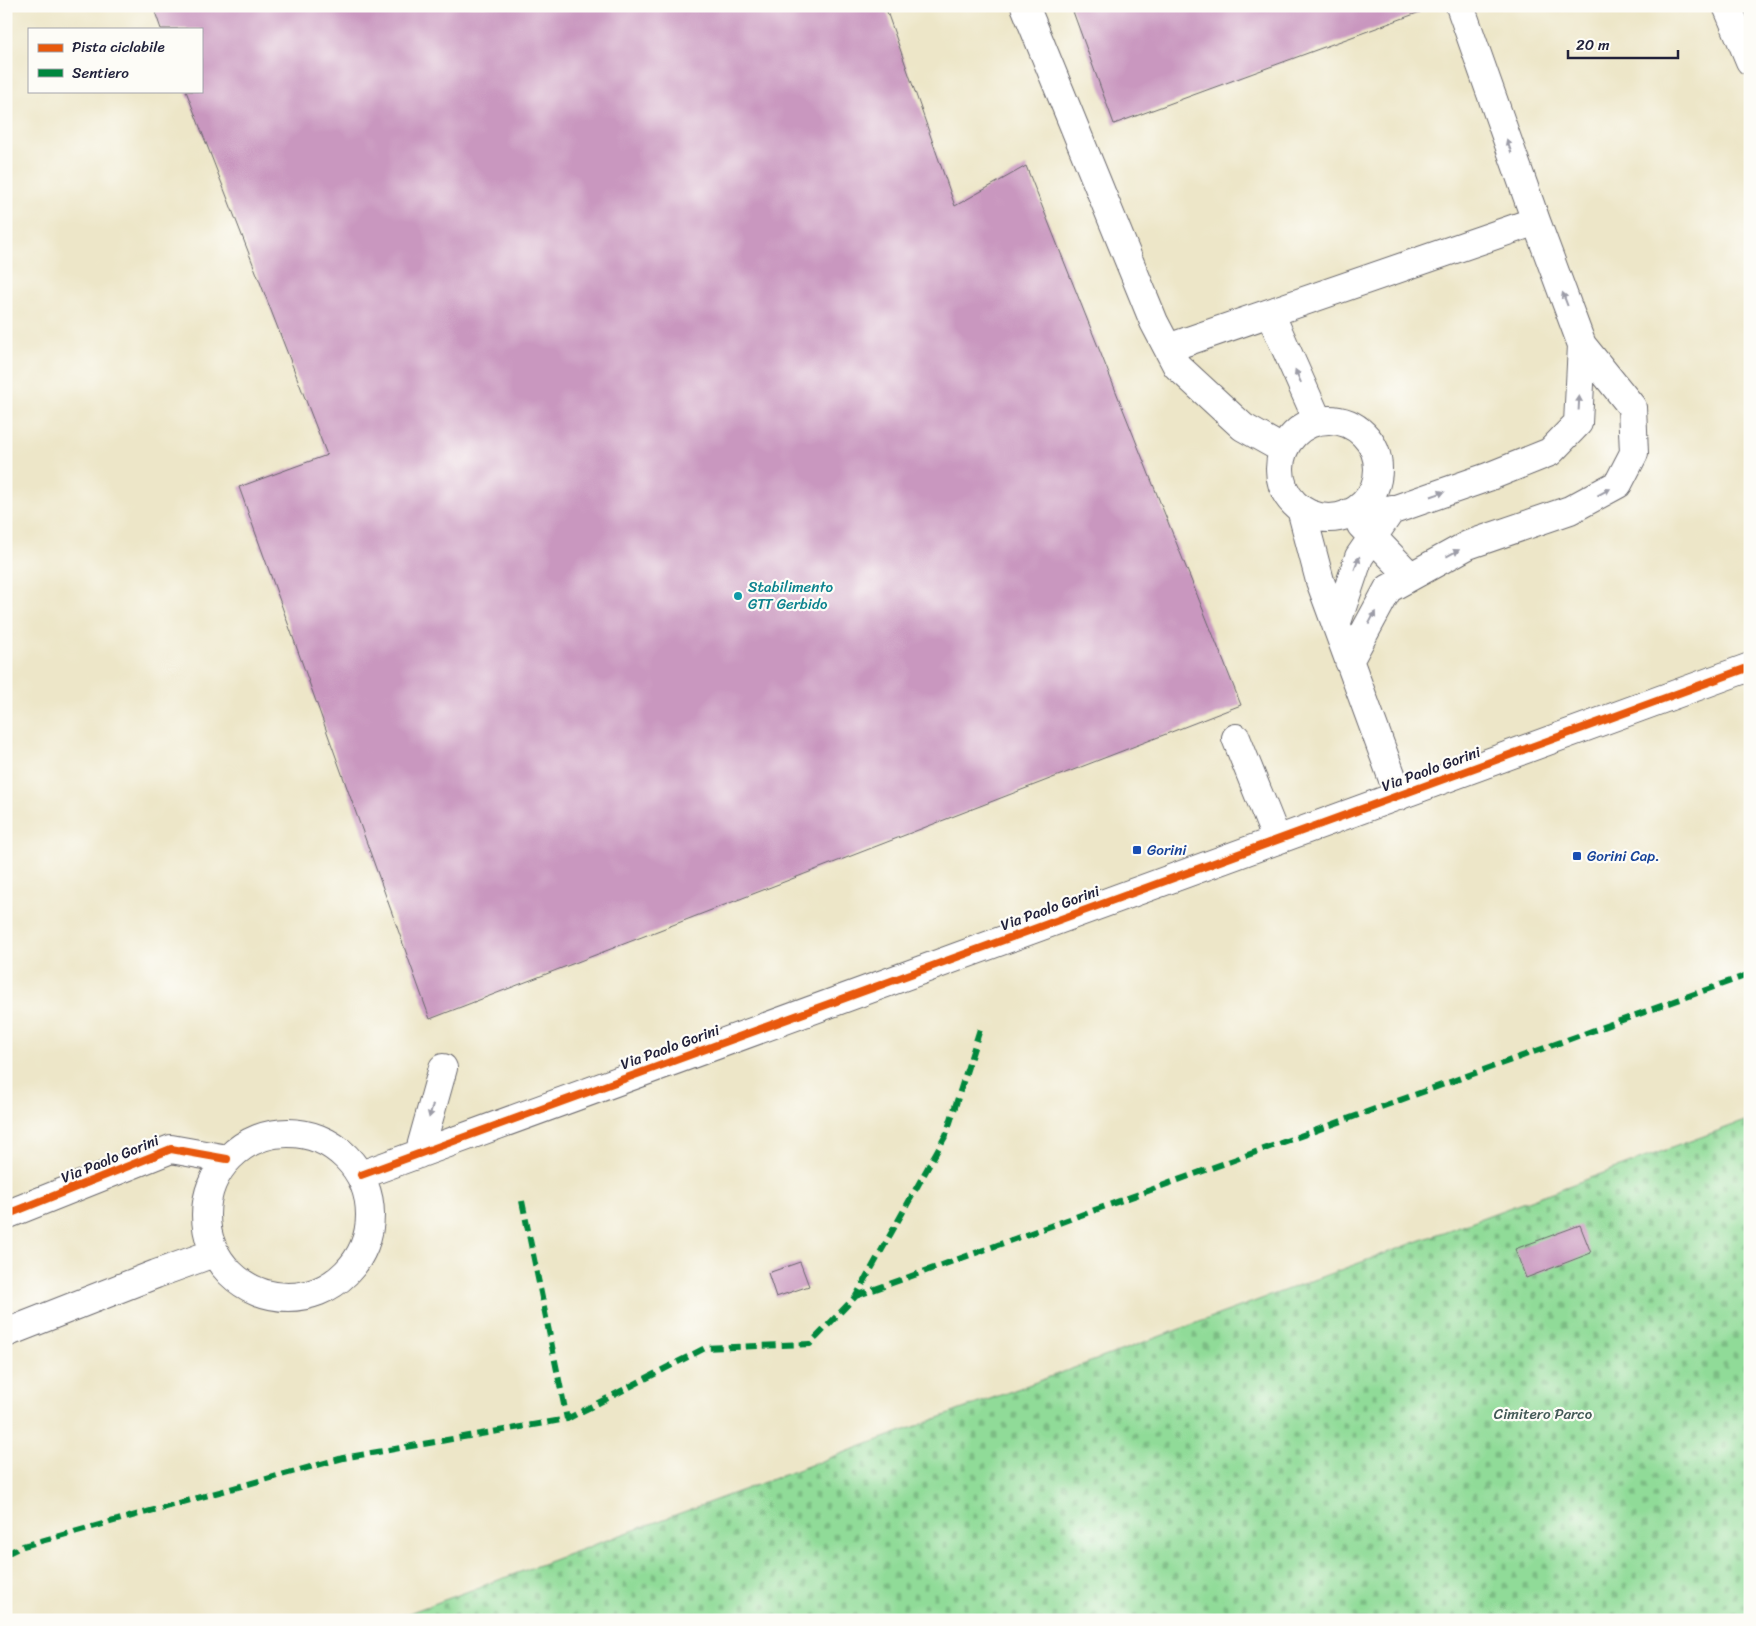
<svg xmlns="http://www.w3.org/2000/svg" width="1756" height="1626" viewBox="0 0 1756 1626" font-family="Sriracha,sans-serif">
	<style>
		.cemetery { fill: url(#cemetery-stones); stroke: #597e6a }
		.building { fill: #c997bf }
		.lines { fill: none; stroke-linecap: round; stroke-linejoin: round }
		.minor-casing { stroke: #69676c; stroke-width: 30 }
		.minor { stroke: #fff; stroke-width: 28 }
		.quiet { stroke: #00873e; stroke-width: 6; stroke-dasharray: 12 6; stroke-linecap: butt }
		.cycleway-casing { stroke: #fdfcf7; stroke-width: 11 }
		.cycleway { stroke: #e8590c; stroke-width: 8 }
		.oneway { fill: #9c9ca7 }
		.culture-dot { fill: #0f9aa8; stroke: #fdfcf7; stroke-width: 2 }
		.transit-dot { fill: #1a4fb4; stroke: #fdfcf7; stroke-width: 2 }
		.labels { text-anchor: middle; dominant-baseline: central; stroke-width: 4.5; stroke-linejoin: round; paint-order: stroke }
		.culture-label { font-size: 15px; fill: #0d838f; stroke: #fdfcf7; text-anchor: start }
		.street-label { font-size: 15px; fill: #22223b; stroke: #fdfcf7 }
		.transit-label { font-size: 15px; fill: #164399; stroke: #fdfcf7; text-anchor: start }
		.park-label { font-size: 15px; fill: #435a57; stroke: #fdfcf7 }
	</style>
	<defs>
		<pattern id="cemetery-stones" width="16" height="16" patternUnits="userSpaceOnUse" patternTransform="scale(1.25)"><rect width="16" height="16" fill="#90db98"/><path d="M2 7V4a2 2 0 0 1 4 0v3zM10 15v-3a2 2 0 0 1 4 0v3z" fill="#7cbc84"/></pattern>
	</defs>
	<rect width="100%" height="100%" fill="#fdfcf7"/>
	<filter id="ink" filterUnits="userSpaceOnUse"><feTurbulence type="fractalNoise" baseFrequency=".02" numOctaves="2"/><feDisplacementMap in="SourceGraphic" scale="10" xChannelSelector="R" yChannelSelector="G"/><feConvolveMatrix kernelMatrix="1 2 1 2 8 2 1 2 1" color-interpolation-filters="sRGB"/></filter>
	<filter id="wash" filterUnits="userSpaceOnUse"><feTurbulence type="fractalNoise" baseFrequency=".0096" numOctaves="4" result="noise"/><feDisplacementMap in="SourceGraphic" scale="20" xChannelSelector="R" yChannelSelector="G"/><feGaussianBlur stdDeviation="1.12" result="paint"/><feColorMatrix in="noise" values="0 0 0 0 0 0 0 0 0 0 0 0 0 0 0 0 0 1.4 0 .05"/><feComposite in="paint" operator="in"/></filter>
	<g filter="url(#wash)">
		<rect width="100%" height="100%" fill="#ede6c8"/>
		<path class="cemetery" d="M1750 1119V1620H390Z"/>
		<g id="blocks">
			<path class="building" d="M153 6H885L955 206 1026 166 1241 705 430 1019 239 487 327 455 186 91H201V29H161Z
				M1071 6H1418L1420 12 1114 124Z
				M1580 1225 1591 1253 1526 1278 1515 1249Z
				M800 1262 809 1286 776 1297 768 1273Z"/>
		</g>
	</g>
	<g filter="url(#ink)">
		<use href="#blocks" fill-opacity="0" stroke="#69676c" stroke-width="1"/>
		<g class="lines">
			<g class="minor-casing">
				<path id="minor" d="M1025 6 1154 322 1177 366 1243 427 1284 450
					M1727 6 1750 61
					M1270 313 1318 421
					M1168 348 1536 221
					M1280 469a49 49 0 1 1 98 0a49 49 0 1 1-98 0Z
					M1301 509 1320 581 1399 796
					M1349 513 1396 509 1488 477 1550 452 1578 423 1582 345
					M1361 525 1410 576
					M1336 625 1359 557 1392 509
					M1349 661 1388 589 1468 545 1570 510 1618 484 1634 453 1632 407 1582 345 1536 221 1460 6
					M1236 738 1277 840
					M206 1215a82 82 0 1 1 164 0a82 82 0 1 1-164 0Z
					M419 1154 443 1068
					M361 1175 1750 667
					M6 1215 171 1149 227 1159
					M6 1333 156 1274 214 1253"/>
			</g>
			<use href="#minor" class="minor"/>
			<path class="quiet" d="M522 1201 567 1419
				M856 1296 1750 974
				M6 1554 23 1546 343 1458 567 1419 705 1348 810 1344 856 1296 946 1135 981 1026"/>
			<g class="cycleway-casing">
				<path id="cycleway" d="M361 1175 1750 667
					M6 1215 171 1149 227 1159"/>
			</g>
			<use href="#cycleway" class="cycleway"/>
		</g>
		<defs><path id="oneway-solid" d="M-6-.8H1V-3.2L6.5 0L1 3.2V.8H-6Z" transform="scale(1.25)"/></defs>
		<g class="oneway">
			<use href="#oneway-solid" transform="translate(1509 146) rotate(-109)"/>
			<use href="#oneway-solid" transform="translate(1565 299) rotate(-111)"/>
			<use href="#oneway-solid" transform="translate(1298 376) rotate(-114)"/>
			<use href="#oneway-solid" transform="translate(1579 403) rotate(-87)"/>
			<use href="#oneway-solid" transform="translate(1604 492) rotate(-28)"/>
			<use href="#oneway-solid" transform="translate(1438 494) rotate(-19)"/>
			<use href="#oneway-solid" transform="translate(1453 553) rotate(-28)"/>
			<use href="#oneway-solid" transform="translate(1357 563) rotate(-69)"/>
			<use href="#oneway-solid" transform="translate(1372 618) rotate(-62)"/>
			<use href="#oneway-solid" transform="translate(431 1111) rotate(106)"/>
		</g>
	</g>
	<circle class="culture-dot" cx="738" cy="596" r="5"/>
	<g class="transit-dot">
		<rect x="1132" y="845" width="10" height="10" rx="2.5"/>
		<rect x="1572" y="851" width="10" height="10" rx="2.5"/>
	</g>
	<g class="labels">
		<g class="culture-label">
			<text x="748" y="587">Stabilimento<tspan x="748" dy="17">GTT Gerbido</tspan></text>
		</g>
		<g class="street-label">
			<text transform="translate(1431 769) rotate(-20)">Via Paolo Gorini</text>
			<text transform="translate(1050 908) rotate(-20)">Via Paolo Gorini</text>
			<text transform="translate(670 1047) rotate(-20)">Via Paolo Gorini</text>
			<text transform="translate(110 1159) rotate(-22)">Via Paolo Gorini</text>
		</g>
		<g class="transit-label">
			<text x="1147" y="850">Gorini</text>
			<text x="1587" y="856">Gorini Cap.</text>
		</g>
		<g class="park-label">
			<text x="1543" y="1414">Cimitero Parco</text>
		</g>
	</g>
	<rect width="1756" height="1626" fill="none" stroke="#fdfcf7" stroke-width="25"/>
	<rect x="28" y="28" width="175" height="65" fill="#fdfcf7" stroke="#a5a5ac"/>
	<rect x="38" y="44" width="25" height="8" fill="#e8590c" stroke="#a5a5ac"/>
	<text x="72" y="52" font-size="15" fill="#22223b">Pista ciclabile</text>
	<rect x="38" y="69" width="25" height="8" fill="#00873e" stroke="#a5a5ac"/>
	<text x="72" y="78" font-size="15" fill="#22223b">Sentiero</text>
	<path d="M1568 50v8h110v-8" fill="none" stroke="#22223b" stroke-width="2.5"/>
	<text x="1576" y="50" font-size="15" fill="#22223b" stroke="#fdfcf7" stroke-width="4" paint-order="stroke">20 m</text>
</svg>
